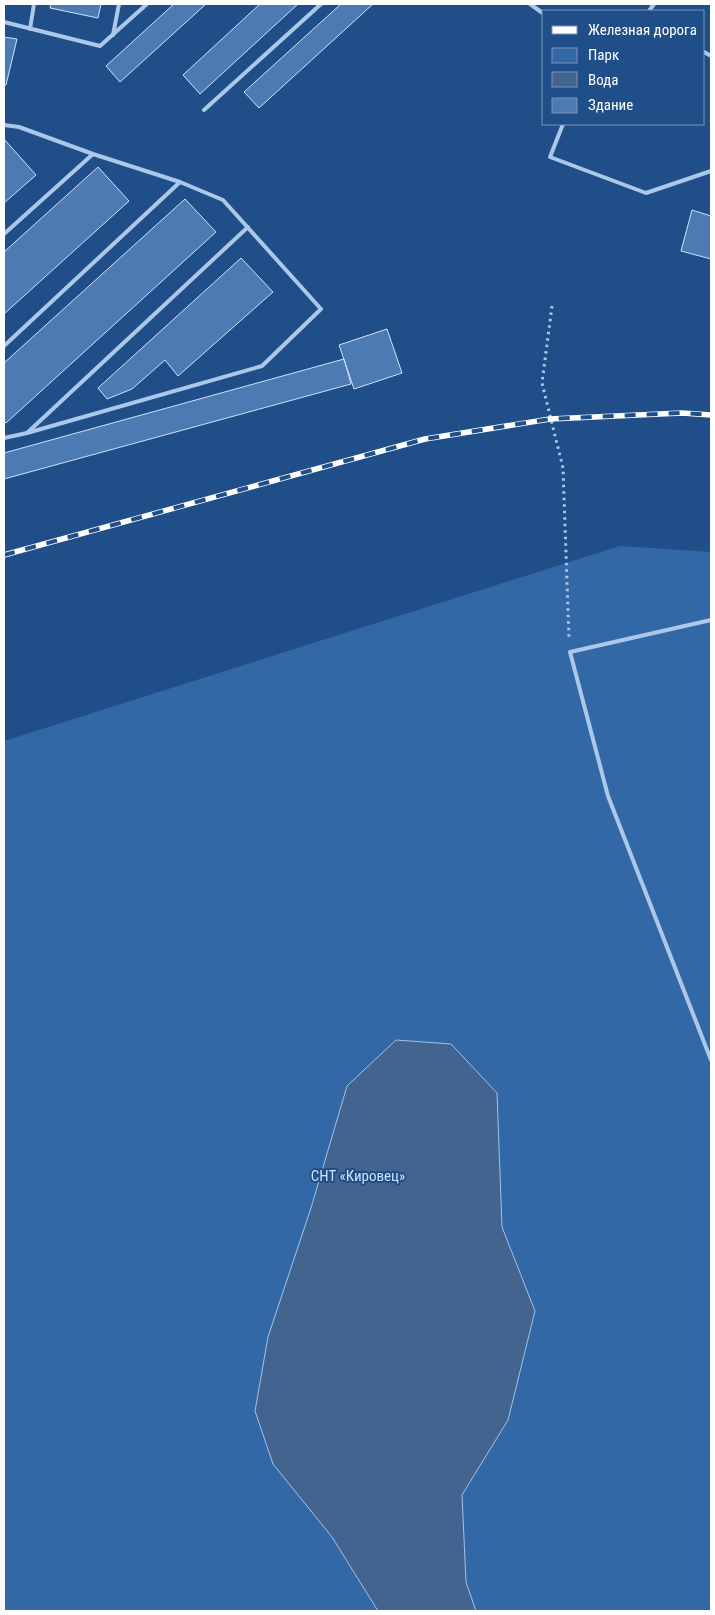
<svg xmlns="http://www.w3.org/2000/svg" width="715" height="1615" viewBox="0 0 715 1615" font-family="'Roboto Condensed',sans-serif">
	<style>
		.green { fill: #3368a7 }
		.water { fill: #43648f; stroke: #9fc3ec }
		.building { fill: #4c7bb3; stroke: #d0e2f8 }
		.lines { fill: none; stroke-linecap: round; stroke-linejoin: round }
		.path { stroke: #abc8eb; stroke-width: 3; stroke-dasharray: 2.5 4; stroke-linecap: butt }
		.service { stroke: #abc8eb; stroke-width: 4 }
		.rail-casing { stroke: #fff; stroke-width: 5.5 }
		.rail { stroke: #204e89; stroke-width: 4; stroke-dasharray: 11; stroke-linecap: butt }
		.labels { text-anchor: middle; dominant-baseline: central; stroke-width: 4; stroke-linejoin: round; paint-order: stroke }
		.park-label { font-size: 15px; fill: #d0e2f8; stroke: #204e89 }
	</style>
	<rect width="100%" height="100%" fill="#204e89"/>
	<path class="green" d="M620 546 711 552V1611H4V741Z"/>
	<path class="water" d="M396 1040 451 1044 497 1093 502 1227 535 1311 508 1420 462 1495 466 1582 476 1611H378L332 1537 273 1464 255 1411 268 1337 311 1208 347 1086Z"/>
	<path class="building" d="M51 4H101L98 18 50 8Z
		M174 4H206L120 82 106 66Z
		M260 4H298L200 94 183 75Z
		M341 4H373L259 108 244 92Z
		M4 37 17 39 6 85H4Z
		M4 139 36 175 4 203Z
		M98 167 129 201 4 314V252Z
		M185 199 216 232 6 423 4 421V363Z
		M692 210 711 216V259L681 251Z
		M241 258 273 292 178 376 165 360 132 389 107 399 98 388Z
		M387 329 402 373 354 389 339 345Z
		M344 359 351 384 4 479V453Z"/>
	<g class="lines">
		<path class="path" d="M552 306 542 383 563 468 569 638"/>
		<path class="service" d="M530 4 544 14
			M649 11 654 4
			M4 22 100 46 147 4
			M30 29 34 4
			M113 35 119 4
			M704 52 711 56
			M204 110 321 4
			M563 124 550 157 646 193 711 171
			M4 125 19 127 93 154 180 182 223 200 321 309 262 366 27 433
			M4 234 93 154
			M4 346 180 182
			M4 438 27 433 248 227
			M711 620 570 652 608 796 711 1060"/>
		<g class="rail-casing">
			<path id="rail" d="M4 555 425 439 550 419 682 413 711 415"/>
		</g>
		<use href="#rail" class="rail"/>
	</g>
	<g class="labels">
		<g class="park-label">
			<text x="358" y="1176">СНТ «Кировец»</text>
		</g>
	</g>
	<rect width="715" height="1615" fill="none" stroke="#ffffff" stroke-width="10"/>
	<rect x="542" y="10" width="162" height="115" fill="#204e89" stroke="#7995b8"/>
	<rect x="552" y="26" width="25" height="8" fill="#ffffff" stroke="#7995b8"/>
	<text x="588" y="35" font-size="15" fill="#ffffff">Железная дорога</text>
	<rect x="552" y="48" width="25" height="15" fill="#3368a7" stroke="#7995b8"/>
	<text x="588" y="60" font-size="15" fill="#ffffff">Парк</text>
	<rect x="552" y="72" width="25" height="15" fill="#43648f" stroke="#7995b8"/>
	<text x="588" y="85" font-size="15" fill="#ffffff">Вода</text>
	<rect x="552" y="98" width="25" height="15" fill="#4c7bb3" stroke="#7995b8"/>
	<text x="588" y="110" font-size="15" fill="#ffffff">Здание</text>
</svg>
